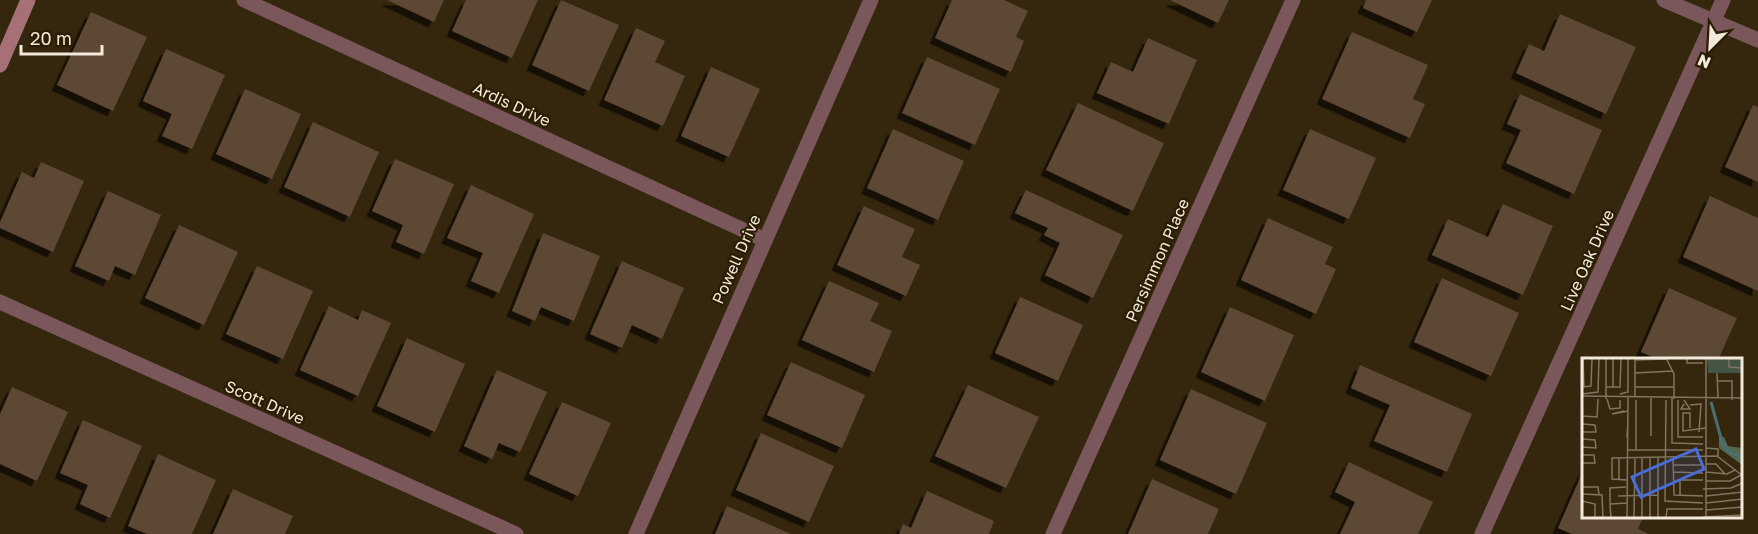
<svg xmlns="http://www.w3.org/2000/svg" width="1758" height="534" viewBox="0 0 1758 534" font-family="'Golos Text',sans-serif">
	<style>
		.building { fill: #5d4634; filter: url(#shadow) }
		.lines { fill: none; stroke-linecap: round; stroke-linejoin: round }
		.minor { stroke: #7a575a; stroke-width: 15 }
		.secondary { stroke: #a67076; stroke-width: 15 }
		.labels { text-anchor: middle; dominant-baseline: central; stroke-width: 4.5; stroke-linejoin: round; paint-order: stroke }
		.street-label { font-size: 16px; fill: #f3e9da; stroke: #2b1c04 }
		.inset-river { fill: none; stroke: #4a6f70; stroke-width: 3 }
		.inset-road { fill: none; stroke: #817460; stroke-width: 1.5 }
		.view { fill: #486dd8; fill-opacity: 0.15; stroke: #486dd8; stroke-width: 3 }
		.inset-edge { fill: none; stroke: #f3e9da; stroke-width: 3 }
	</style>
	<defs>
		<filter id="shadow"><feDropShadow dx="-5.5" dy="5.5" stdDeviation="0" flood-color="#0009"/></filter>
	</defs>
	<rect width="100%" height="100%" fill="#35260e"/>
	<path class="building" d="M387 0H444L434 22Z
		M466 0H538L512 58 452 31Z
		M561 0 619 25 589 91 532 65Z
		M952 0H1004L1028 11 1016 37 1024 41 1011 72 935 38Z
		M1170 0H1229L1218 23Z
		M1366 0H1432L1417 32 1363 8Z
		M91 12 147 37 113 111 57 85Z
		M1560 14 1636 47 1606 114 1516 73 1529 44 1544 51Z
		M636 28 665 41 655 62 685 76 663 126 604 100Z
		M1352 32 1428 65 1413 99 1425 104 1410 138 1322 99Z
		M1148 38 1197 60 1169 124 1097 93 1111 62 1133 72Z
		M166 49 225 75 192 149 162 136 172 114 143 101Z
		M927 57 1000 89 975 145 902 113Z
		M711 67 760 89 729 157 681 136Z
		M245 89 301 114 272 179 216 154Z
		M1520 94 1602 130 1574 194 1506 163 1521 130 1507 124Z
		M1078 103 1164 143 1133 211 1046 170Z
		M1753 105 1758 107V182L1725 167Z
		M313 122 379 152 350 217 284 187Z
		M893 129 964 161 938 220 867 188Z
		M1310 129 1376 158 1349 219 1283 190Z
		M395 159 454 184 424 254 396 242 403 225 372 211Z
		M41 162 84 181 53 252 0 228V222L22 172 34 178Z
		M471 185 534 214 499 293 471 281 483 253 447 238Z
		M1026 190 1123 235 1093 298 1045 275 1060 243 1044 235 1048 228 1015 213Z
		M108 191 161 215 135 275 115 266 109 281 75 266Z
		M1710 196 1758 218V291L1683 257Z
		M1503 204 1553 226 1523 295 1432 255 1448 219 1488 237Z
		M864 206 915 229 902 257 920 265 906 296 837 265Z
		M1268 218 1333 247 1325 264 1336 269 1316 314 1241 280Z
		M179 225 238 252 204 325 145 298Z
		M543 233 600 256 574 321 541 307 535 321 512 311Z
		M622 261 684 288 662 339 632 325 622 348 590 334Z
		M257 266 313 291 283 359 226 334Z
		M1442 278 1519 313 1491 376 1414 342Z
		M829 281 879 303 870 321 892 331 874 372 802 340Z
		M1669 288 1737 318 1718 360H1660L1641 352Z
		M1020 297 1083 325 1058 381 995 353Z
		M329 306 358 320 362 310 391 323 358 396 300 370Z
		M1230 307 1294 335 1265 401 1201 372Z
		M407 338 465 364 435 432 377 406Z
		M791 362 865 395 842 448 767 415Z
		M1360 365 1472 414 1447 472 1374 441 1390 405 1351 388Z
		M497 370 547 392 520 452 499 443 492 459 464 446Z
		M968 385 1039 417 1006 488 935 456Z
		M12 387 68 412 37 481 0 464V414Z
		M1191 389 1267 423 1236 494 1160 460Z
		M562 402 611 423 578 496 529 474Z
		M83 420 142 446 110 518 80 504 88 485 60 473Z
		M761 433 834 466 809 522 736 490Z
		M158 454 216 480 192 534H147L128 526Z
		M1349 462 1433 502 1418 534H1340L1355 502 1335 492Z
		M1584 469V518H1643L1638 529 1649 534H1572L1558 528Z
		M1152 479 1219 509 1208 534H1128Z
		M233 489 293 516 285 534H213Z
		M927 491 994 521 989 534H899L903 524 911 528Z
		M727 506 791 534H715Z"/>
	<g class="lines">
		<path class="minor" d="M244 0 765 240
			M1664 0 1758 40
			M0 302 516 534
			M636 534 871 0
			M1053 534 1293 0
			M1482 534 1723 0"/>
		<path class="secondary" d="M0 65 28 0"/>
	</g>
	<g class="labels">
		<g class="street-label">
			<text transform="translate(512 104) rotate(25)">Ardis Drive</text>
			<text transform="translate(736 259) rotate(-66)">Powell Drive</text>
			<text transform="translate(1157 260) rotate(-66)">Persimmon Place</text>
			<text transform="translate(1587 260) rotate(-66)">Live Oak Drive</text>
			<text transform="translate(265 402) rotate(24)">Scott Drive</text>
		</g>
	</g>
	<g transform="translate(1582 358)">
		<rect width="160" height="160" fill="#35260e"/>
		<path d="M125 0H160V15H126Z" fill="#455544"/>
		<path d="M137 79H142L146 88 160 90V107L137 90Z" fill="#536851"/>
		<path class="inset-river" d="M129 44 140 84 146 93 161 100"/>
		<path class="inset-road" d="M1 0 2 29M84 0 92 16V41M105 0V5H121M147 0V9L161 10M53 2 84 1M53 15 91 13M135 15 136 39M136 23H150V42M0 29 9 28 10 0M24 29H38L39 0M31 29V0M53 29H92M0 36 16 34 17 0M38 36 46 34V0M0 38 161 40M53 39V0M69 39V78M90 39V85L121 86M24 41V0M25 41 28 51 38 50V42M54 42V91M84 42 83 143 121 145M96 42V79H121M102 46 99 51H108L102 42M108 47 119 46 117 74M42 53 30 56 46 53M0 58 15 59 16 41M0 66 13 67 14 74H0M108 70V55H101V73L124 70M45 80 46 60M0 81 13 82 14 90 0 89M124 90 136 91V98M46 92H121M0 97H12L13 105H0M60 99V160M91 100 92 137 121 138M124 106H134L143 116M91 107H121M91 114 121 115M124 114 145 116 153 112M37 122V100M45 122 30 121V100L135 98 161 118M124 123H148L159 117M0 129H16L17 137M121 131 149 130 161 125M0 136 20 137 21 160M36 138 76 137M98 138V122H121M124 138 161 134M0 143 13 146V160M28 145V130L44 129M45 145 28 146 29 160H45M124 145 161 141M124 152 161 149M121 159 161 157M45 160 46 39M52 160 53 99M68 160V99M76 160V99M84 160 85 151H121M124 160V0"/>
		<path class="view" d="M114 91 122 111 59 139 50 119Z"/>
		<rect width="160" height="160" class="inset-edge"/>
	</g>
	<g transform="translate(1710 48) rotate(204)" stroke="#2b1c04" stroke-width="4.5" paint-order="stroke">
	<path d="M0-4.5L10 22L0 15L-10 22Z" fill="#f3e9da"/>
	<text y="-9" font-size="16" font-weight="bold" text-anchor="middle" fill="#f3e9da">N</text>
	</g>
	<path d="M21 45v9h81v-9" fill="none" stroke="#f3e9da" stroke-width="3"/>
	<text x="30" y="45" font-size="18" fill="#f3e9da" stroke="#2b1c04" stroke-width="4.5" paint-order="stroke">20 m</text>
</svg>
